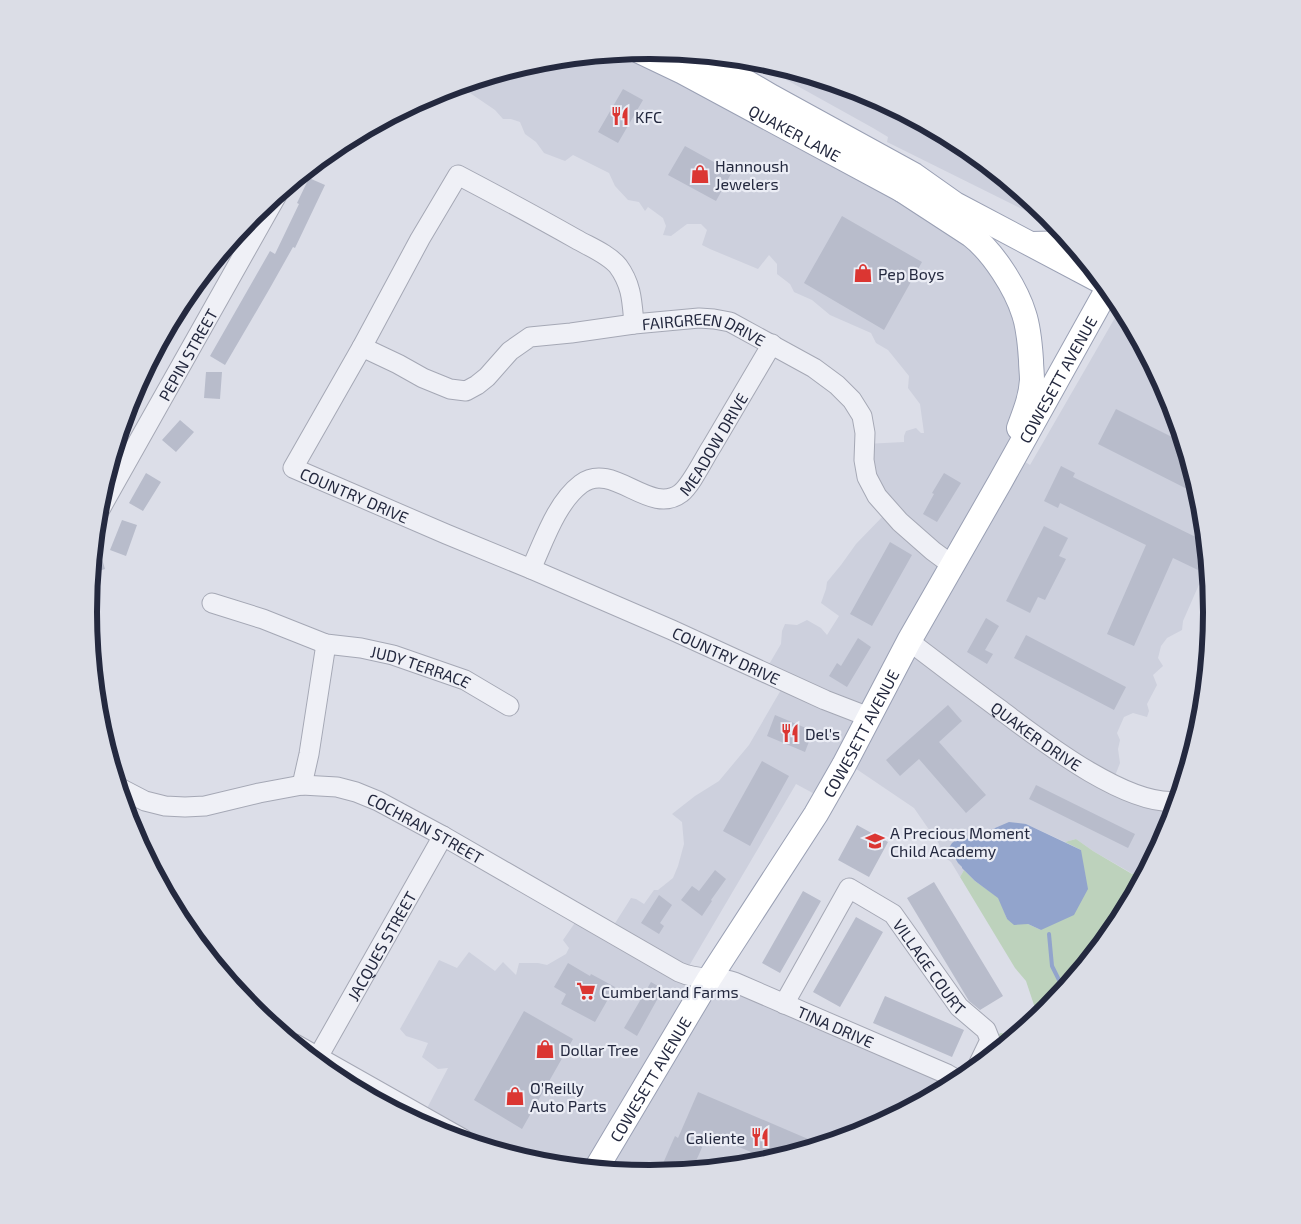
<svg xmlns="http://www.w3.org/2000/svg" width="1301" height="1224" viewBox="0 0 1301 1224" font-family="'Exo 2',sans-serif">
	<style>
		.built { fill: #cdd0dd }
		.green { fill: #bdd2bc }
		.water { fill: #92a4cc }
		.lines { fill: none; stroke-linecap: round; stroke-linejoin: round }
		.stream { stroke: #92a4cc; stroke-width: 4 }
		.building { fill: #b8bccb }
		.minor-casing { stroke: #a5a8b5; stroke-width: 21 }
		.major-casing { stroke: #9aa0b4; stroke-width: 26 }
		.minor { stroke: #eff0f6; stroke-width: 19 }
		.major { stroke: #fff; stroke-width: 24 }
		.labels { text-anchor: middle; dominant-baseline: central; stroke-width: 4.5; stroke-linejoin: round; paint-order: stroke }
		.poi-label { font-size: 16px; fill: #24293f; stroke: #ebedf5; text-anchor: start }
		.street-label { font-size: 16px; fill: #24293f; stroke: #ebedf5 }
		.rim { fill: none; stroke: #24293f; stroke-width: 6 }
	</style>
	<rect width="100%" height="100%" fill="#dcdee8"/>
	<path class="built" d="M643 51 977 241 1029 339 1010 452 1030 465 1116 316 1130 323 1170 397 1202 503 1208 564 1183 621 1182 630 1167 638 1161 646 1158 658 1163 666 1153 675 1157 685 1147 704 1149 711 1147 717 1133 713 1124 717 1117 733 1120 740 1118 749 1120 763 1113 781 1171 806 1167 833 1148 868 1133 874 1093 851 1076 839 1065 842 1026 824 955 841 964 870 960 877 951 862 943 856 939 844 914 808 846 762 822 798 796 784 689 966 958 1082 865 1131 760 1163 650 1174 541 1163 460 1139 423 1116 448 1068 438 1069 422 1057 428 1043 406 1036 400 1029 439 960 457 968 469 952 495 971 503 962 516 975 519 963H538L547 965 566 954 569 948 563 940 581 914 612 928 631 898 636 899 644 904 654 890H658L673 878 678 866 684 844 682 822 672 814 695 796 719 781 749 745 785 683 765 671 781 644 782 631 785 624 797 625 807 620 821 628 827 635 839 616 821 603 826 589 827 582 841 565 856 544 886 513 865 444 904 442V436L906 431 916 428 921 433H924L920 404 908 388 909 376 888 350 876 343 871 333 830 315 812 300 794 292 790 284 777 274V264L769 255 758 269 710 249 702 245 707 230 701 224H687L671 236 663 235 666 226 663 218 648 207 645 211 639 202 628 200 615 186 609 173 573 155 565 161 544 153 536 142 525 134 520 122 511 119H503L495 110 470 93 458 92 451 96 438 94 431 98 427 109 409 117 408 107 436 93 541 61Z
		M751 60 760 61 866 93 963 145 1048 215 1058 227 887 142 888 137 873 128Z"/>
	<path class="green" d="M1076 839 1093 851 1132 874 1148 868 1118 924 1048 1010 1034 1021 1036 1011 1026 981 1015 968 960 877 964 870 975 881 999 898 1007 919 1028 924 1041 930 1081 850 1065 842Z
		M1001 1033 1016 1035 1009 1042 991 1040V1038Z"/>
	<path class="water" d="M1009 822 1026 824 1081 850 1088 889 1074 915 1041 930 1028 924 1014 925 1007 919 998 898 975 881 962 868V867L958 863 949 848 952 843 955 841 974 837Z"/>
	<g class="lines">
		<path class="stream" d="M1049 934 1052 966 1064 990"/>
	</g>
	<path class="building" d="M623 89 643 100 618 143 598 132Z
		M685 146 732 172 716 201 668 175Z
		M309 178 325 185 295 248 293 247 270 288 225 365 210 356 270 251 275 254 299 204 297 203Z
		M842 216 922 262 884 330 804 283Z
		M206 372H222L220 399 204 398Z
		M1116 409 1184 443 1199 495 1098 444Z
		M180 420 194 432 176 452 162 440Z
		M1061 466 1075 473 1073 477 1206 542 1207 552 1198 570 1173 558 1134 646 1107 634 1146 545 1060 503 1058 508 1044 501Z
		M146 473 161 482 143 511 129 503Z
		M944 473 961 483 937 522 923 514 934 494 932 493Z
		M122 520 137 525 126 556 110 550Z
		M1044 526 1068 538 1059 556 1066 559 1045 600 1038 597 1030 613 1006 601Z
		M96 539 105 569 92 573 93 570Z
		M890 542 912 555 872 626 850 614Z
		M986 618 999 626 985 650 993 654 987 664 967 652Z
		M1026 635 1126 687 1114 710 1014 658Z
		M858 638 871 647 847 687 829 676 837 663 841 666Z
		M948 705 962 721 939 742 986 795 966 813 919 759 900 776 886 760Z
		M775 715 813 731 805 752 767 736Z
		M762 761 789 776 750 846 723 831Z
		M1036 785 1135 834 1128 848 1029 799Z
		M857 825 888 842 869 877 838 860Z
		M715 870 726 879 711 900 712 901 702 916 681 900 692 886 699 891Z
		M934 882 1003 996 980 1010 969 1001 907 898Z
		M803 891 821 901 780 973 762 963Z
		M659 895 672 905 660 923 664 926 659 934 641 923Z
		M856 917 883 932 840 1007 813 992Z
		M568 963 590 976 591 974 615 987 595 1022 561 1004 566 994 554 987Z
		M651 982 663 989 637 1036 624 1028Z
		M885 996 964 1030 952 1057 873 1023Z
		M524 1011 573 1039 522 1129 474 1100Z
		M698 1092 822 1145 770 1160 708 1134 692 1170 670 1172 661 1168 675 1136 678 1138Z"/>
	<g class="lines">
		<g class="minor-casing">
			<g id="minor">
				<path id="s1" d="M634 324C632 302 632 285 618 266 608 254 590 247 576 239 537 217 498 196 458 175L420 239 362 347 293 468 446 534 531 569 672 630 825 700 869 717"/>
				<path id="s2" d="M362 347 398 364 423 378 450 389 466 391 477 385 487 377 510 351 530 337 571 333 634 324 699 318 714 319 730 322 814 368 837 385 852 400 862 416 865 433 864 460 867 477 877 496 900 522 933 551 952 565"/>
				<path id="s3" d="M98 513 277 195"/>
				<path id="s4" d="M531 569C544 541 556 503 581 484 613 460 650 517 681 493 692 484 704 458 712 446 732 412 752 378 772 344"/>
				<path id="s5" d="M212 603 263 619 326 644 361 648 393 655 465 680 509 706"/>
				<path id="s6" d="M909 641C939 664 968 686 998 708 1038 738 1127 808 1178 801"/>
				<path d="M302 785 309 754 326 644"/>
				<path id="s7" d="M120 788 145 801 165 806 185 807 205 806 259 793 302 785 337 787 356 792 378 801 443 836 679 972C699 981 716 976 734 982L947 1074 959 1081"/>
				<path id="s8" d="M784 1004 849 888 893 914 959 1007 986 1030 990 1040 977 1067"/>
				<path d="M295 1044 463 1139"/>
				<path id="s9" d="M318 1057 443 836"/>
			</g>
		</g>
		<g class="major-casing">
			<g id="major">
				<path id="s10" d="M639 51 683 72 902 190 917 194"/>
				<path d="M700 55 772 97 914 175 955 204 1104 283"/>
				<path d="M902 190 971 235C993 252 1016 288 1024 314 1029 329 1030 345 1031 360 1031 367 1032 373 1032 380 1031 397 1025 412 1019 428"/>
				<path d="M1032 244 1072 243"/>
				<path id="s11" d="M596 1169 709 979 816 814 844 765 909 641 1000 482 1108 288"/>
			</g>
		</g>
		<use href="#minor" class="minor"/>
		<use href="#major" class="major"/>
	</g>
	<defs>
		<g id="restaurant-bare" transform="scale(1.5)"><path d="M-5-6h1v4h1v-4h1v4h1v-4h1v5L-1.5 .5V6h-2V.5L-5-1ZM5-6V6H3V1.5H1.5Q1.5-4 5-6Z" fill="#db3632" stroke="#ebedf5" stroke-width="2.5" paint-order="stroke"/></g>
		<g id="shop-bare" transform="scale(1.5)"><path d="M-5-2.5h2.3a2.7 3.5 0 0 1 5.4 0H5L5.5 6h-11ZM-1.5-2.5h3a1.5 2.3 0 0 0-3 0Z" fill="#db3632" stroke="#ebedf5" stroke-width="2.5" paint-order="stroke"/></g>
		<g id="school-bare" transform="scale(1.5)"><path d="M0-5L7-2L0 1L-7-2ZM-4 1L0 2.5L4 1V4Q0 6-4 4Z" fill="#db3632" stroke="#ebedf5" stroke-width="2.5" paint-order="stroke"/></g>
		<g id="supermarket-bare" transform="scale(1.5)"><path d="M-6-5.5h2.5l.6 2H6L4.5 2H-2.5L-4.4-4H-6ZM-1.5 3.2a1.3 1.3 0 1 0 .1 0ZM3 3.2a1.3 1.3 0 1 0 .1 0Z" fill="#db3632" stroke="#ebedf5" stroke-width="2.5" paint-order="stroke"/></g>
	</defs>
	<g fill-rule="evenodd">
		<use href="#restaurant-bare" x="620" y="116"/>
		<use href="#shop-bare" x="700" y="174"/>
		<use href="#shop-bare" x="863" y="273"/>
		<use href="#restaurant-bare" x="790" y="733"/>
		<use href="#school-bare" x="875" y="841"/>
		<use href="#supermarket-bare" x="586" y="991"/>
		<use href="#shop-bare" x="545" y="1049"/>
		<use href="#shop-bare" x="515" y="1096"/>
		<use href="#restaurant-bare" x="760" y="1137"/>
	</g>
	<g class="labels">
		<g class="poi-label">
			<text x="635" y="116">KFC</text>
			<text x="715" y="165">Hannoush<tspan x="715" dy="18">Jewelers</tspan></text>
			<text x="878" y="273">Pep Boys</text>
			<text x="805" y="733">Del's</text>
			<text x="890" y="832">A Precious Moment<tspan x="890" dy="18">Child Academy</tspan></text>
			<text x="601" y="991">Cumberland Farms</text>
			<text x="560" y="1049">Dollar Tree</text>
			<text x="530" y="1087">O'Reilly<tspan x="530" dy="18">Auto Parts</tspan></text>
			<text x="745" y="1137" text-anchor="end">Caliente</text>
		</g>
		<g class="street-label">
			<text stroke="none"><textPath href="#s10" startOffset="176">QUAKER LANE</textPath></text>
			<text stroke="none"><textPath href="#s2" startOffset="375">FAIRGREEN DRIVE</textPath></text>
			<text stroke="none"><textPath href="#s3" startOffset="182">PEPIN STREET</textPath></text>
			<text stroke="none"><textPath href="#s11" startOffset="915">COWESETT AVENUE</textPath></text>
			<text stroke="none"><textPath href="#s4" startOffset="265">MEADOW DRIVE</textPath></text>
			<text stroke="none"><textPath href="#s1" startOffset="649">COUNTRY DRIVE</textPath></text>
			<text stroke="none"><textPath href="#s1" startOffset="1054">COUNTRY DRIVE</textPath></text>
			<text stroke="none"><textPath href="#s5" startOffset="219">JUDY TERRACE</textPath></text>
			<text stroke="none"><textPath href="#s11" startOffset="510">COWESETT AVENUE</textPath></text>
			<text stroke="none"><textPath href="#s6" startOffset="159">QUAKER DRIVE</textPath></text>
			<text stroke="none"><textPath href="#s7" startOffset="321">COCHRAN STREET</textPath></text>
			<text stroke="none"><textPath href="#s9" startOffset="128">JACQUES STREET</textPath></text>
			<text stroke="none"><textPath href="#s8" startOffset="248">VILLAGE COURT</textPath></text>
			<text stroke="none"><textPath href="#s7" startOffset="780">TINA DRIVE</textPath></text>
			<text stroke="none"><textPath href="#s11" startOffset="105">COWESETT AVENUE</textPath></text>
		</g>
	</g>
	<path d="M0 0H1301V1224H0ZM97 612a553 553 0 1 1 1106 0a553 553 0 1 1-1106 0Z" fill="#dbdde6" fill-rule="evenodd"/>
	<path class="rim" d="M97 612a553 553 0 1 1 1106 0a553 553 0 1 1-1106 0Z"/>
</svg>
